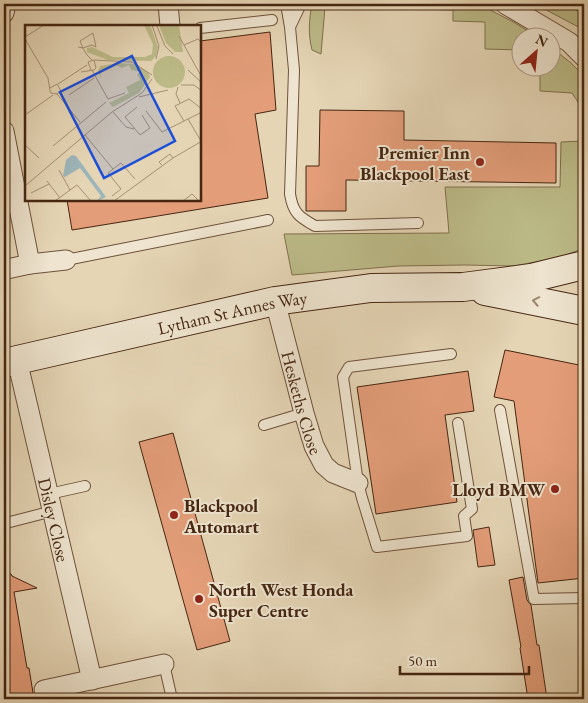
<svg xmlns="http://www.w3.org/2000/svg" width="588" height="703" viewBox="0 0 588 703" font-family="'EB Garamond',serif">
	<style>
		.green { fill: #bcbb88; stroke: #81704d }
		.building { fill: #e39d79; stroke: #462612 }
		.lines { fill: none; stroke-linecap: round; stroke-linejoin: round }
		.lane-casing { stroke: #6e523b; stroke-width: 12 }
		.street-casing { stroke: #6e523b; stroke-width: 21 }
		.secondary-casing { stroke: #462612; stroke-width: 30 }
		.lane { stroke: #eee4cf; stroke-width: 10 }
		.street { stroke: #eee4cf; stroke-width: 19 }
		.secondary { stroke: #eee4cf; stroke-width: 28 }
		.oneway { stroke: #9a8570 }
		.poi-dot { fill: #8f2418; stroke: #eee4cf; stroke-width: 2 }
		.labels { text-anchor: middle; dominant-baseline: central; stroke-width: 4; stroke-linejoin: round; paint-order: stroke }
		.poi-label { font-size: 18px; font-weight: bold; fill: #462612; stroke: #eee4cf; text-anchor: end }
		.street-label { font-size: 18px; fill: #462612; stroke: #eee4cf }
		.inset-road { fill: none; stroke: #a58f74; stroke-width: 1 }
		.view { fill: #1d4ed8; fill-opacity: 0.15; stroke: #1d4ed8; stroke-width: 2.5 }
		.inset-edge { fill: none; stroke: #462612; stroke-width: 2.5 }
	</style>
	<rect width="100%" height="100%" fill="#e5d5b5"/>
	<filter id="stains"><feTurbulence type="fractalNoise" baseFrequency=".004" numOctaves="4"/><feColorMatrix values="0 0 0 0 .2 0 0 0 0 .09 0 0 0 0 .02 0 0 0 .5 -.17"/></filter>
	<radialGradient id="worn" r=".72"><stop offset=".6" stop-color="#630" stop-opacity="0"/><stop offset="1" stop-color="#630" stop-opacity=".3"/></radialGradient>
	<path class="green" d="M312 4H479L515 23 538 37 520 38V50L485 49V22L453 21V10L325 7 321 54 312 50C308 34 309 20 312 4Z
		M535 4H565L584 14V30Z
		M551 47 571 63 584 76V111L572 93 540 91V68H550Z
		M584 141V248L558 258 513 266 465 265 398 266 292 275 284 234 449 233 445 187H560L561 142Z"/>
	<path class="building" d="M270 32 276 110 255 114 268 198 72 230 67 200H200V41Z
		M320 110 404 111V140L556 143V183L346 180V211H306V166H319Z
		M505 350 584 366V578L538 583 514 401 494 397Z
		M468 371 474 411 445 415 457 502 376 514 357 387Z
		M173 433 230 641 197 650 139 442Z
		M489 527 495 565 478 567 473 530Z
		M4 573 11 574 12 576 37 588 14 592 27 668H29L34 699H4Z
		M523 577 527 600 531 605 537 645H539L547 699H528L520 648 521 647 509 580Z"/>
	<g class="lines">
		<g class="lane-casing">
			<path id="lane" d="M286 4 290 27 294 70 290 194C293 213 299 217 315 226L418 223
				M290 27 301 4
				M200 28 272 20
				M66 260 268 220
				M451 354 349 367 343 377 358 483 362 498 377 547 467 536 464 516 472 509 458 423
				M500 410 534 599 584 598
				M264 425 304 413
				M49 494 85 486
				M10 522 53 511
				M164 664 172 699"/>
		</g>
		<g class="street-casing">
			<g id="street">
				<path d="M168 4 170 26"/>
				<path d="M505 4 569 42 584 57"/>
				<path d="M4 13 6 4"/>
				<path d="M4 131 30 264"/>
				<path d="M7 269 30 264 66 260"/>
				<path id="s1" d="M275 301 304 413 314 446 324 465 333 473 358 483"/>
				<path id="s2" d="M17 360 92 680"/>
				<path d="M44 690 164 664"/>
			</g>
		</g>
		<g class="secondary-casing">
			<g id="secondary">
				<path d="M485 291 584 311"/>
				<path id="s3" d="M4 363 275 301 371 288 463 287 531 278 584 265"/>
			</g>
		</g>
		<use href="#lane" class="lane"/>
		<use href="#street" class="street"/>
		<use href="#secondary" class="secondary"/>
	</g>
	<defs><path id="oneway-chevron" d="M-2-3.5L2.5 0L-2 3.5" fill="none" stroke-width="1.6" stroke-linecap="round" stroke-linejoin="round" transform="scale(1.25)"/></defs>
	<use class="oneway" href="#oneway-chevron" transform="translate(536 301) rotate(-169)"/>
	<g class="poi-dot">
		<circle cx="480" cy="162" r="5"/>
		<circle cx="555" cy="489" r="5"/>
		<circle cx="174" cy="515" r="5"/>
		<circle cx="199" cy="599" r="5"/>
	</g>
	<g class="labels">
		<g class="poi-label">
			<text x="470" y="152">Premier Inn<tspan x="470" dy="21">Blackpool East</tspan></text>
			<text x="545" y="489">Lloyd BMW</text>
			<text x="184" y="505" text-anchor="start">Blackpool<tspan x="184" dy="21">Automart</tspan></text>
			<text x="209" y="589" text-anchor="start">North West Honda<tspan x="209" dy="21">Super Centre</tspan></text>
		</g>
		<g class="street-label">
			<text stroke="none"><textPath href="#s3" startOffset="234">Lytham St Annes Way</textPath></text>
			<text stroke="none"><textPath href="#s1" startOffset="105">Heskeths Close</textPath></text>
			<text stroke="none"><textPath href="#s2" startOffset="164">Disley Close</textPath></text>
		</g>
	</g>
	<g transform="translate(25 25)">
		<rect width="176" height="176" fill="#e5d5b5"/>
		<path d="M119 0H125L133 22 131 31 126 36 83 35 62 27V23L67 22 88 32H120L127 29 128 19ZM134 0H154L158 27H150L141 18ZM128 47a16 16 0 1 1 32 0a16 16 0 1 1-32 0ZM94 38 109 39 123 47 125 52 114 68 88 82 84 78 104 68 101 62 115 55 112 49 117 47 106 45 104 40 97 43 91 40 75 48 76 54 73 46 75 41Z" fill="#bcbb88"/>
		<path d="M47 130 51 131 81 172 72 176 76 171 55 143 40 152 38 151 41 135Z" fill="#9db5ba"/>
		<path class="inset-road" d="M127 0 134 21 131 34M132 1 140 21 148 29M154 11 175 49M0 12 19 0M0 14 23 53 25 66 26 68 32 69 36 66 32 59 25 63M159 20 173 14 177 18M53 22 58 23 67 20 71 22 68 8 55 16 58 23 62 30 67 35M69 35 107 37 127 50M67 45 83 74 100 68M163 45 177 58M56 47 69 45 71 43 69 35 63 37 66 45M33 59 62 40M156 60H169L177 66M153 62 151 69 155 78M32 69 55 97M44 70 69 53M114 72 143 65M112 82 100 92 115 110 125 103 117 90M121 86 137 107 177 87M88 87 101 102 109 104M0 90 28 70M163 94 176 116M159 96 150 81 164 74 177 84M60 110 88 144M0 120 14 133M28 121 81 77M137 140 134 137 145 129 148 133M34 145 45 165M22 156 35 173M0 161 87 87 117 68 127 54M6 168 24 159M87 171 96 164 83 148 96 138 110 154M30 176 52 160 66 176M89 176 148 133 177 116M158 176 167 169 174 176"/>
		<path class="view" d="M107 31 150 116 79 153 35 67Z"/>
		<rect width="176" height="176" class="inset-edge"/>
	</g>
	<rect width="588" height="703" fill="none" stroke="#e5d5b5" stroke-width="20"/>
	<rect x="5" y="5" width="578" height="693" fill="none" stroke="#462612" stroke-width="2.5"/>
	<rect x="10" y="10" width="568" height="683" fill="none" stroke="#462612"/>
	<g transform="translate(536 52) rotate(27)"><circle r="24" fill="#eee4cf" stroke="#ab9883"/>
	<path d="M0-4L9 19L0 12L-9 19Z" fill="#8f2418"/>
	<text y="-8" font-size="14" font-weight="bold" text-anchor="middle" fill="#462612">N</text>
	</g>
	<path d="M400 666v8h129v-8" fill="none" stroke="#462612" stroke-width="2.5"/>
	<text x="408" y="666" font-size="15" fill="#462612" stroke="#eee4cf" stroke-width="4" paint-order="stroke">50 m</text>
	<rect width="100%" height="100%" filter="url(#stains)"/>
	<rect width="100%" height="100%" fill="url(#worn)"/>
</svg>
